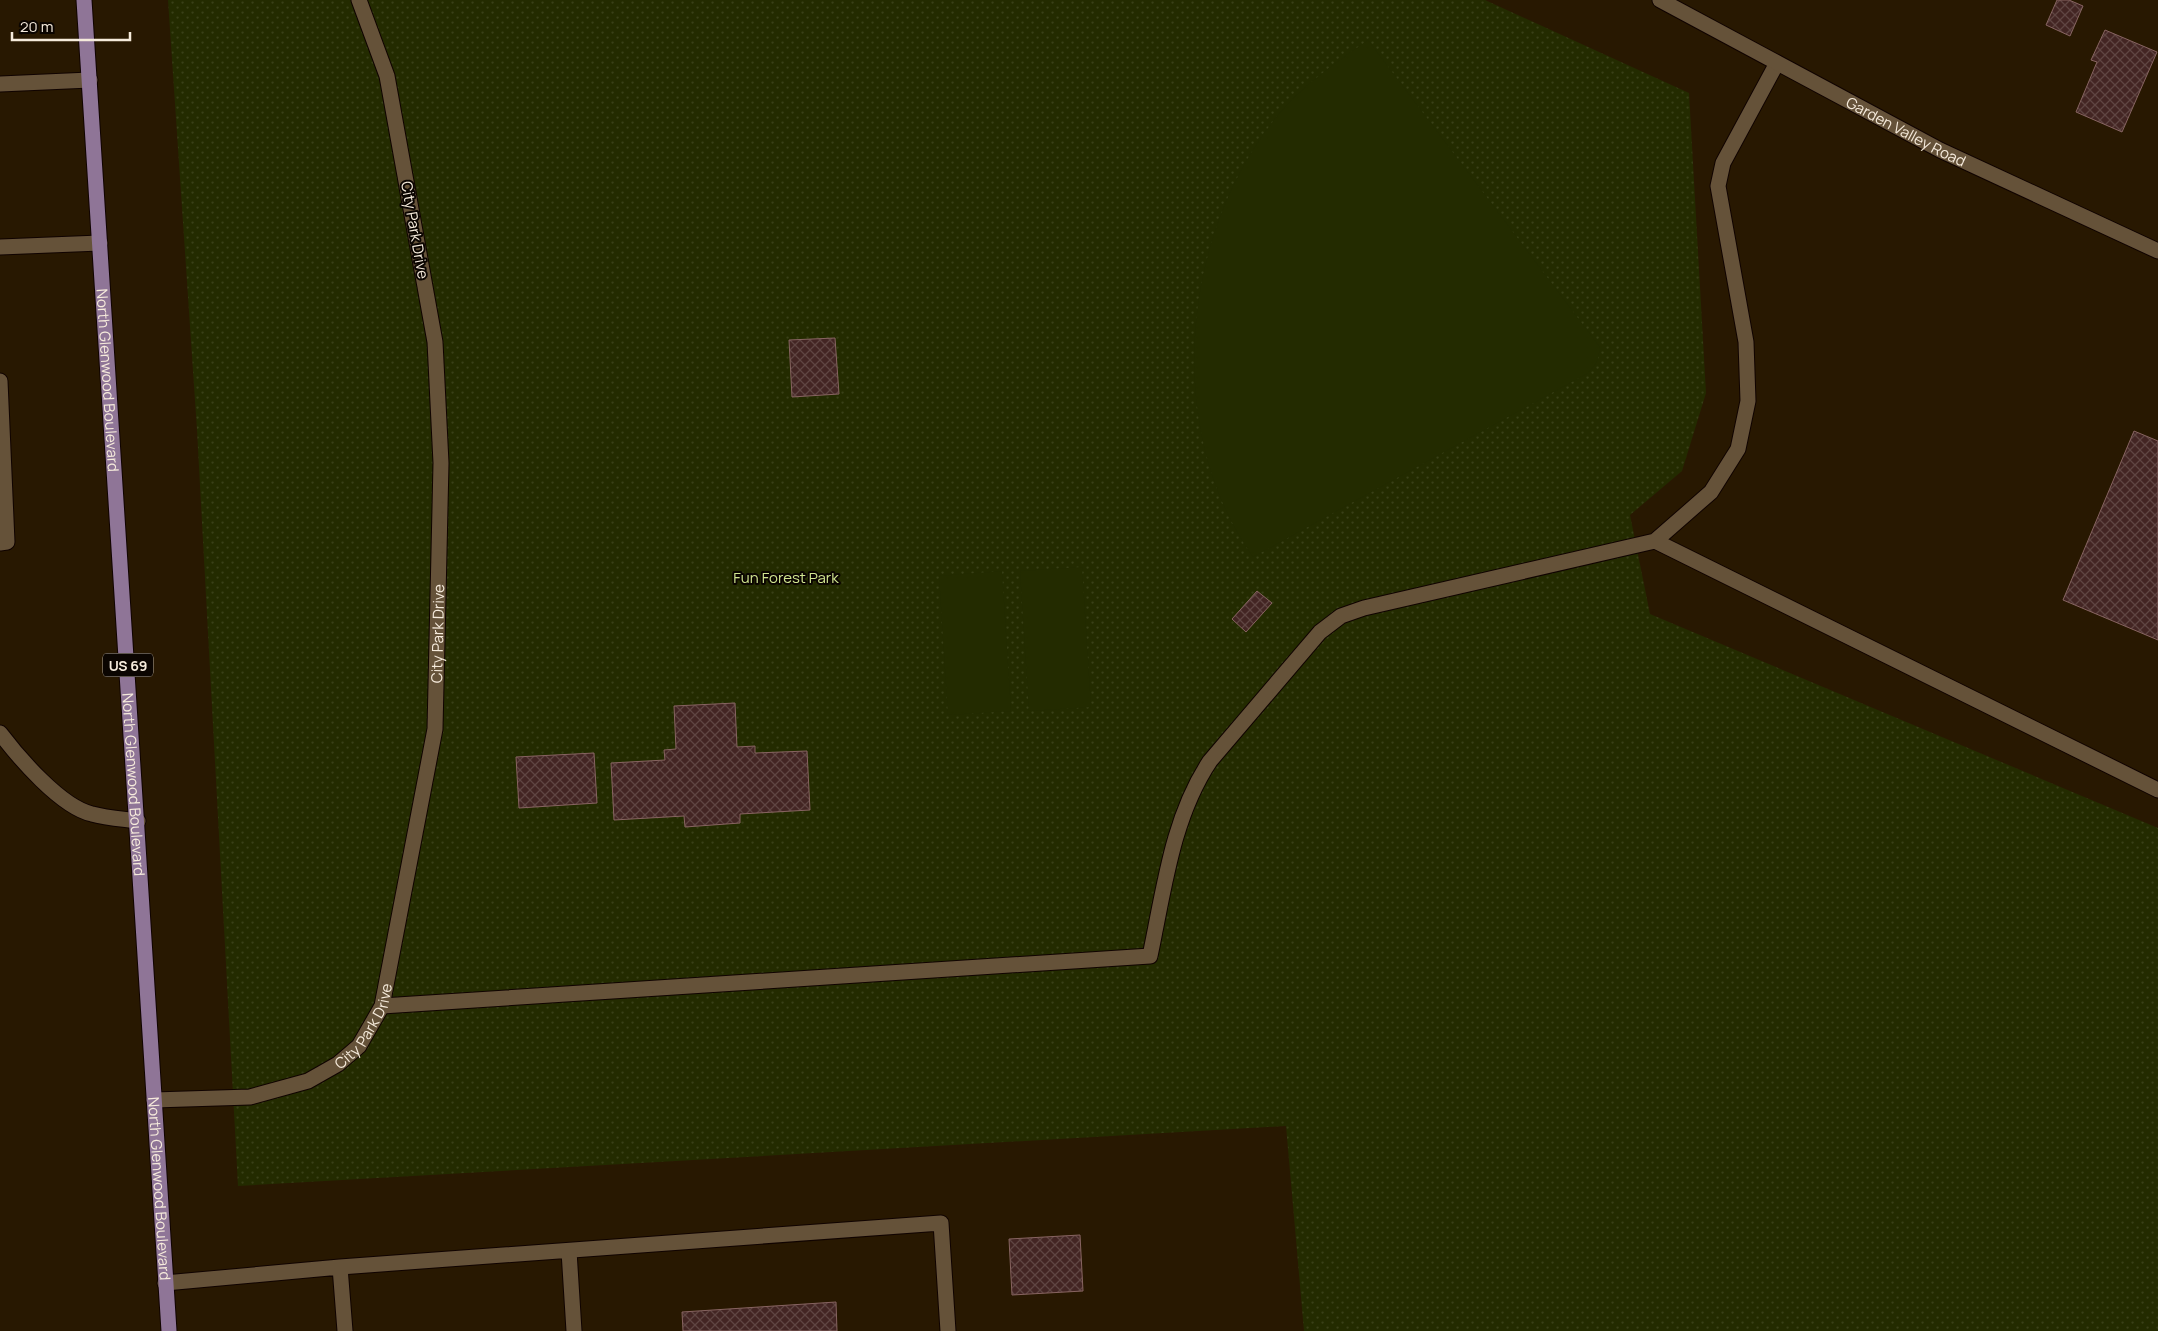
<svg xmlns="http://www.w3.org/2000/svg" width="2158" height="1331" viewBox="0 0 2158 1331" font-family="Manrope,sans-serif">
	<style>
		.grass { fill: url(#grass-dots) }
		.garden { fill: #232b00 }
		.building { fill: url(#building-cross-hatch); stroke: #876461 }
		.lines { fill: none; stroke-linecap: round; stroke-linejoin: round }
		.service-casing { stroke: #100300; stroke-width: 17 }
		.minor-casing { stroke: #100300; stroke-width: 17 }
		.tertiary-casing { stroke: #100300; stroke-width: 17 }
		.primary-casing { stroke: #100300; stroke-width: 17 }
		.service { stroke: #655239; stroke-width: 15 }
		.minor { stroke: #655239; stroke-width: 15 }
		.tertiary { stroke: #655239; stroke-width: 15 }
		.primary { stroke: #8f7597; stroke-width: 15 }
		.labels { text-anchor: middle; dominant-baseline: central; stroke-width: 4; stroke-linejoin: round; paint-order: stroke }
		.shield { fill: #0b0501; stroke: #b0a69a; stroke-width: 1 }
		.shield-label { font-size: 14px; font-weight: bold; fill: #f6ebdc }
		.street-label { font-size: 15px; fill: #f6ebdc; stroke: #0b0501 }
		.park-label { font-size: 15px; fill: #d1e590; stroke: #0b0501 }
	</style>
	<defs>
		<pattern id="grass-dots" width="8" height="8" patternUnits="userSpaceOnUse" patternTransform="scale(1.25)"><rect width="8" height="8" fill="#232b00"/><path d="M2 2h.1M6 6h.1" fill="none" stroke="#394018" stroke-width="1.8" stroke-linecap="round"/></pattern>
		<pattern id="building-cross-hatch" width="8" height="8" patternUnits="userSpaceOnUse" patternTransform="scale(1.25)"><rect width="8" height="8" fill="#432523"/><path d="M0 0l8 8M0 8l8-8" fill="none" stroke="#5f4542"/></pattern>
	</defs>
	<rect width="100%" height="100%" fill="#281801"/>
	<path class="grass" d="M168 0H1485L1689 93 1706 393 1682 471 1630 515 1650 614 2158 828V1331H1304L1286 1126 238 1186 197 430Z"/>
	<path class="garden" d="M1368 40 1599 346C1600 358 1597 364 1588 373L1253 557C1165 432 1180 243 1271 124 1297 89 1333 65 1368 40Z
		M1082 567 1091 707 1029 711 1020 571Z
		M1002 571 1011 711 948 715 939 576Z"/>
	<path class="building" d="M2057 0H2069L2083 6 2070 36 2046 25Z
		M2105 30 2157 52 2122 132 2076 112 2097 62 2091 60Z
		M835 338 839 394 792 397 789 340Z
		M2134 431 2158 441V640L2063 600Z
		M1257 591 1272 603 1246 632 1232 619Z
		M735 703 737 747 755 746V753L807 751 810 810 740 814V823L685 827 684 816 614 820 611 763 665 760 664 750 676 749 674 706Z
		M594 753 597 803 519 808 516 757Z
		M1080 1235 1083 1291 1012 1295 1009 1239Z
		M836 1302 837 1331H683L682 1312Z"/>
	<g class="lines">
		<g class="service-casing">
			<path id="service" d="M0 84 90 80
				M0 247 100 243
				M0 381 7 542 0 543
				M1655 541 2158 790
				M382 1006 1150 956C1164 890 1172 818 1210 761L1320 632 1341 616 1364 608 1655 541 1711 492 1738 449 1748 401 1746 342 1718 186 1723 163 1777 63
				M569 1251 574 1331
				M340 1267 345 1331
				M165 1283 340 1267 941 1223 948 1331"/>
		</g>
		<g class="minor-casing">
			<g id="minor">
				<path d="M0 733C19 758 61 807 92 814 106 818 123 819 138 821"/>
				<path id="s1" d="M154 1100 250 1097 308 1081 338 1064 359 1046 382 1006 435 729 441 463 435 342 387 76 359 0"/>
			</g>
		</g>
		<g class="tertiary-casing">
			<g id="tertiary">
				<path id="s2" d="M1660 0 1940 150 2158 251"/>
			</g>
		</g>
		<g class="primary-casing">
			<g id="primary">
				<path id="s3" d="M84 0 169 1331"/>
			</g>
		</g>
		<use href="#service" class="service"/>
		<use href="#minor" class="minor"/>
		<use href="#tertiary" class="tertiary"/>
		<use href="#primary" class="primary"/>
	</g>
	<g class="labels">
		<rect class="shield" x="103" y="653.5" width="50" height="23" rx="4"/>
		<g class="shield-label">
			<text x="128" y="665">US 69</text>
		</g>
		<g class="street-label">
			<text stroke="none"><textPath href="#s2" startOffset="279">Garden Valley Road</textPath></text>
			<text transform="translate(415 230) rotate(80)">City Park Drive</text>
			<text stroke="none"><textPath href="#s3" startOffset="381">North Glenwood Boulevard</textPath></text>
			<text stroke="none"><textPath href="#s1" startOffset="642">City Park Drive</textPath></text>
			<text stroke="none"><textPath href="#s3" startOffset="786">North Glenwood Boulevard</textPath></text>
			<text stroke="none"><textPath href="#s1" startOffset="238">City Park Drive</textPath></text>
			<text stroke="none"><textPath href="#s3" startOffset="1191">North Glenwood Boulevard</textPath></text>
		</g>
		<g class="park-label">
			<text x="786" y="577">Fun Forest Park</text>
		</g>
	</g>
	<path d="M12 32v8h118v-8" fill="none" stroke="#f6ebdc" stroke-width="2.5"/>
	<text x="20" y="32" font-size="15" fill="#f6ebdc" stroke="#0b0501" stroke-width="4" paint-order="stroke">20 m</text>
</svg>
